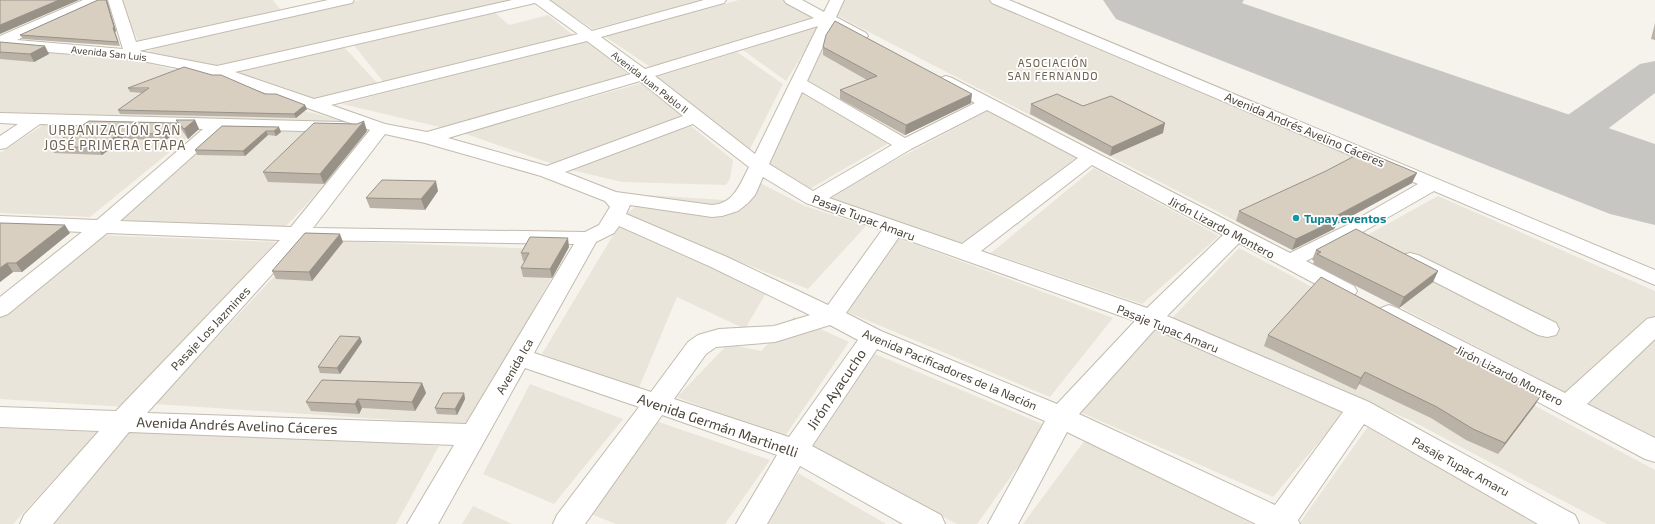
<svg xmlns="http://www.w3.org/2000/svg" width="1655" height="524" viewBox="0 0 1655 524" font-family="'Exo 2',sans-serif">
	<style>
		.residential { fill: #eae5da }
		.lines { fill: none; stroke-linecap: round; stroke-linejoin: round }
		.taxiway { fill: #c8c6c3; fill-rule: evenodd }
		.runway { fill: #c8c6c3; fill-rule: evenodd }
		.street-casing { stroke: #c2bbae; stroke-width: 2 }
		.street { fill: #fff; fill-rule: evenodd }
		.wall { fill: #bab2a6 }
		.shaded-wall { fill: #979187 }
		.building { fill: #d8cfc1; stroke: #979187 }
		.culture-dot { fill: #0f9aa8; stroke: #fff; stroke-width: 1.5 }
		.labels { text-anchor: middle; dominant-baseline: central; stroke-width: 3.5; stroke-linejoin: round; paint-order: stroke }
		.far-street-label { font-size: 10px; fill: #4b4439; stroke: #fff }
		.far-neighbourhood-label { font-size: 11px; letter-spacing: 1px; fill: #6e6250; stroke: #fff }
		.street-label { font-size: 12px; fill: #4b4439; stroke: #fff }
		.culture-label { font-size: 12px; font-weight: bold; fill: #0d838f; stroke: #fff; text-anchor: start }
		.neighbourhood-label { font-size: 13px; letter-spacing: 1px; fill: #6e6250; stroke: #fff }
		.near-street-label { font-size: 14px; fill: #4b4439; stroke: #fff }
	</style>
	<rect width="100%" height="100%" fill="#f6f3ec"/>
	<path class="residential" d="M120 0H273L281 10 139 43Z
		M361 0H516L215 70 146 54 160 44Z
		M549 0H704L593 29Z
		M739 0H786L817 16 652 68 604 36Z
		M844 0H991L1415 182 1290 249 836 15Z
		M493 11 509 25 548 15 573 35 385 84 353 44Z
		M823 22 786 81 743 50 803 30Z
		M836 28 971 103 897 139 802 82Z
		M586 41 632 75 444 128 342 104Z
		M344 47 380 86 315 101 223 74Z
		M0 48 138 61 214 79 305 111 358 125 0 113Z
		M737 52 783 84 749 151 656 77Z
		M642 83 684 117 553 164 463 133Z
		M801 91 889 143 806 191 763 162Z
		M987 111 1076 158 962 244 827 197Z
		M46 123 199 128 90 217 0 213V153Z
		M691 126 733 160 730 179 726 185 622 182 567 169Z
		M222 129 373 134 285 227 110 220Z
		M1094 168 1219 236 1142 304 991 253Z
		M758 182 805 206 866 226 808 289 625 216 647 195 739 201Z
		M1438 196 1655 291V317L1571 396 1400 307 1313 265Z
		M618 227 766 293 745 329 677 297 638 390 542 354Z
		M96 235 276 242 126 407 0 399V315Z
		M896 237 1113 318 1050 397 840 309Z
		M308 240 567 250 469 425 155 404Z
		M1239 248 1655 470V524H1607L1412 421 1172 318Z
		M794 317 849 342 783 439 677 397 728 344 761 351Z
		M1153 329 1346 410 1273 497 1080 412Z
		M1655 339V440L1586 406Z
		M875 354 1047 426 977 524H957L811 449Z
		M530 384 623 419 554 504 483 474Z
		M650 419 770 460 725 524H616L576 508Z
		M1369 425 1545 524H1299Z
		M0 428 98 432 13 524H0Z
		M132 430 270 434 439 446 396 524H52Z
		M1085 440 1253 524H1023Z
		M798 473 886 524H766Z
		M473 506 512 524H462Z"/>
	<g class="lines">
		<path class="taxiway" d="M1132 0H1244L1239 8 1198 16 1137 8Z
			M1655 61V93L1568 159 1551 163 1534 159 1527 149 1534 139 1640 64Z"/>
		<path class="runway" d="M1103 0H1233L1655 144V225L1610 214 1116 19Z"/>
		<g class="street-casing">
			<path id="street" d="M83 0H101L99 3 17 40 123 49 108 0H122L136 42 328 0H354L352 3 347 4 139 51 217 66 512 0H549L592 31 704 0H726L724 3 601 37 645 69 814 18 786 3 784 0H802L824 12 830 0H844L836 17 866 33 868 36 866 39H856L832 27 807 81 905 138 975 103 940 84 938 81 940 78 946 76 952 78 1290 253 1345 226 1418 184 992 3 990 0H1009L1655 270V285L1434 191 1359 234 1306 261 1354 286 1357 291 1354 296 1346 298 1338 296 1239 243 1167 316 1369 402 1575 515 1579 524H1538L1364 424 1298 520 1300 524H1256L1067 432 1018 524H988L1045 421 877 349 812 446 941 515 945 524H903L800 466 767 524H736L777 455 662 415 585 524H553L557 515 639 407 525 368 438 524H407L454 445 129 432 53 524H20L24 515 99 431 0 427V407L116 411 280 240 107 233 8 314 0 317V297L82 232 0 228V216L97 220 203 129 40 124 6 148 0 149V136L18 124 0 123V113L342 122 348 123 351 127 348 131 342 132 223 129 120 221 291 227 370 130 213 75 132 59 0 48V36ZM535 3 578 34 314 99 235 72ZM818 26 755 154 655 76ZM587 41 631 74 427 132 385 124 331 105ZM640 81 683 116 547 166 448 138ZM802 92 892 145 813 191 769 164ZM987 110 1078 158 962 244 829 198 911 149ZM693 124 749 167C740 184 734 204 712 205L616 192 565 172ZM385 134 425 143 541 176 605 201 610 207 599 225 585 232 313 228ZM1092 165 1223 235 1147 308 981 251ZM763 177 806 203 882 230 828 305 727 257 626 214 630 205 712 217 722 216 738 211 748 203 755 195ZM619 226 711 267 810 315 774 326 719 329 698 335 688 342 651 392 534 353 596 242 614 233ZM899 237 1135 321 1057 404 881 331 846 313ZM303 240 574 244 466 424 147 413ZM830 325 858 340 789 437 674 399 706 354 716 347 775 342ZM1155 329 1343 412 1275 505 1079 414Z
				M1410 253 1418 255 1556 323 1559 329 1556 335 1547 337 1538 335 1402 265 1399 260 1402 255Z
				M1389 305 1397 308 1565 393 1647 319 1655 317V339L1587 404 1655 438V462L1645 459 1381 318 1377 313 1381 308Z"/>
		</g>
		<use href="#street" class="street"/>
	</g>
	<path class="wall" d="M98 0H106L116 31 115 32 120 46 23 39 20 35Z
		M1655 23V40L1651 39Z
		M0 42 49 54 34 62 0 59Z
		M823 47 971 103 905 135 840 99V90L867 80 823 55Z
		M128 88 265 94 305 105 307 109 296 118 120 114 118 110 143 93 130 92Z
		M1031 104 1083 106 1163 133 1110 156 1030 114Z
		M176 120H195L199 129 188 139 181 129Z
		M89 121 180 129 166 140 123 139 102 155 54 153 51 146Z
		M357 124 367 131 324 184 268 182 263 172Z
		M222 126 281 132 276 136 268 135 245 156 197 155 195 150Z
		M1412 183 1337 224 1334 229 1292 250 1236 221 1239 211Z
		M438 191 425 210 370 208 366 198Z
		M0 223 70 233 22 272H13L0 282Z
		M343 242 312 281 276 279 272 271Z
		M569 247 552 278 523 277 521 268 525 261H523L521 253Z
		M1316 250 1438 271 1433 282 1399 308 1313 264 1314 261 1312 260Z
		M1268 335 1535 405 1498 454 1466 440 1431 418 1359 384 1356 390 1264 346Z
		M360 337 362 342 340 374 320 373 318 367Z
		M422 383 426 393 415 411 362 408 359 414 311 411 306 402Z
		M464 393 465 399 457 415 437 414 435 408Z"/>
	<path class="shaded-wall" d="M59 0H79L0 34V25Z
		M106 0H107L116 31 115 32 120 46 113 28Z
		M45 46 49 54 34 62 30 54Z
		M972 94 971 103 905 135 906 125Z
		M305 105 307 109 296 118 294 114Z
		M195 120 199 129 188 139 184 129Z
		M364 121 367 131 324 184 320 174Z
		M177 123 180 129 166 140 163 134Z
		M1165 123 1163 133 1110 156 1112 147Z
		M279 127 281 132 276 136 274 131Z
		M266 131 268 135 245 156 243 151Z
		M120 133 123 139 102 155 98 148Z
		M1417 173 1412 183 1337 224 1334 229 1292 250 1296 239 1334 217Z
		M436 181 438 191 425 210 421 199Z
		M65 225 70 233 22 272 16 263Z
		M340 234 343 242 312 281 309 272Z
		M568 238 569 247 552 278 550 269Z
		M7 263 13 272 0 282V268Z
		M1438 271 1433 282 1399 308 1404 297Z
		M360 337 362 342 340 374 337 368Z
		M1365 372 1356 390 1361 378Z
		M422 383 426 393 415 411 412 402Z
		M464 393 465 399 457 415 455 409Z
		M1542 394 1535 405 1498 454 1505 443Z
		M358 399 362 408 359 414 355 404Z"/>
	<path class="building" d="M0 0H59L0 25Z
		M98 0H106L114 27 113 28 118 42 20 35Z
		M835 21 972 94 906 125 840 90 877 76 823 47 826 35Z
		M0 42 45 46 30 54 0 52Z
		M184 67 212 75H221L265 94H276L305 105 294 114 118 110 149 88H128Z
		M1057 94 1083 106 1111 96 1165 123 1112 147 1031 104Z
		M176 120H195L184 129Z
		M89 121 177 123 163 134 120 133 98 148 51 146Z
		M364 121 320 174 263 172 314 123 357 124Z
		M222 126 279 127 274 131H266L243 151 195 150Z
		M1364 151 1417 173 1334 217 1338 219 1296 239 1239 211 1326 171Z
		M382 180 436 181 421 199 366 198Z
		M0 223H1L65 225 16 263H7L0 268Z
		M1356 229 1438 271 1404 297 1317 254 1321 252 1316 250Z
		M305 233 340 234 309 272 272 271Z
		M530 237 568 238 550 269 521 268 529 253H521Z
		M1321 277 1542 394 1505 443 1473 429 1437 407 1365 372 1361 378 1268 335Z
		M340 336 360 337 337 368 318 367Z
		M322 380 422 383 412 402 358 399 355 404 306 402Z
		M443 393H464L455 409 435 408Z"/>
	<circle class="culture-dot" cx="1296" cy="218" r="4"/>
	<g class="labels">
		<g class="far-street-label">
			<text transform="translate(109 53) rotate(6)">Avenida San Luis</text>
			<text transform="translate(650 82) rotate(38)">Avenida Juan Pablo II</text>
		</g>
		<g class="far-neighbourhood-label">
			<text x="1053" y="62">ASOCIACIÓN<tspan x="1053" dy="13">SAN FERNANDO</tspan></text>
		</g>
		<g class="street-label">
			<text transform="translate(1305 129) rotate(23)">Avenida Andrés Avelino Cáceres</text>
			<text transform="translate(864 217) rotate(21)">Pasaje Tupac Amaru</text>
			<text transform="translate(1222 227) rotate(28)">Jirón Lizardo Montero</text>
			<text transform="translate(210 328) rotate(-47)">Pasaje Los Jazmines</text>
			<text transform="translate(1168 328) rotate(22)">Pasaje Tupac Amaru</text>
			<text transform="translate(514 366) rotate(-60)">Avenida Ica</text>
			<text transform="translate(950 369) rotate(23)">Avenida Pacificadores de la Nación</text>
			<text transform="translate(1510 375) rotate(27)">Jirón Lizardo Montero</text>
			<text transform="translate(1461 466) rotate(29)">Pasaje Tupac Amaru</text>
		</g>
		<g class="culture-label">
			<text x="1304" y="218">Tupay eventos</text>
		</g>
		<g class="neighbourhood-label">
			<text x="115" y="130">URBANIZACIÓN SAN<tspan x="115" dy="15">JOSÉ PRIMERA ETAPA</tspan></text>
		</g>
		<g class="near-street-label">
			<text transform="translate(836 389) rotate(-56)">Jirón Ayacucho</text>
			<text transform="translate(237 425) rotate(2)">Avenida Andrés Avelino Cáceres</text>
			<text transform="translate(718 425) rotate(19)">Avenida Germán Martinelli</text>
		</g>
	</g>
</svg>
